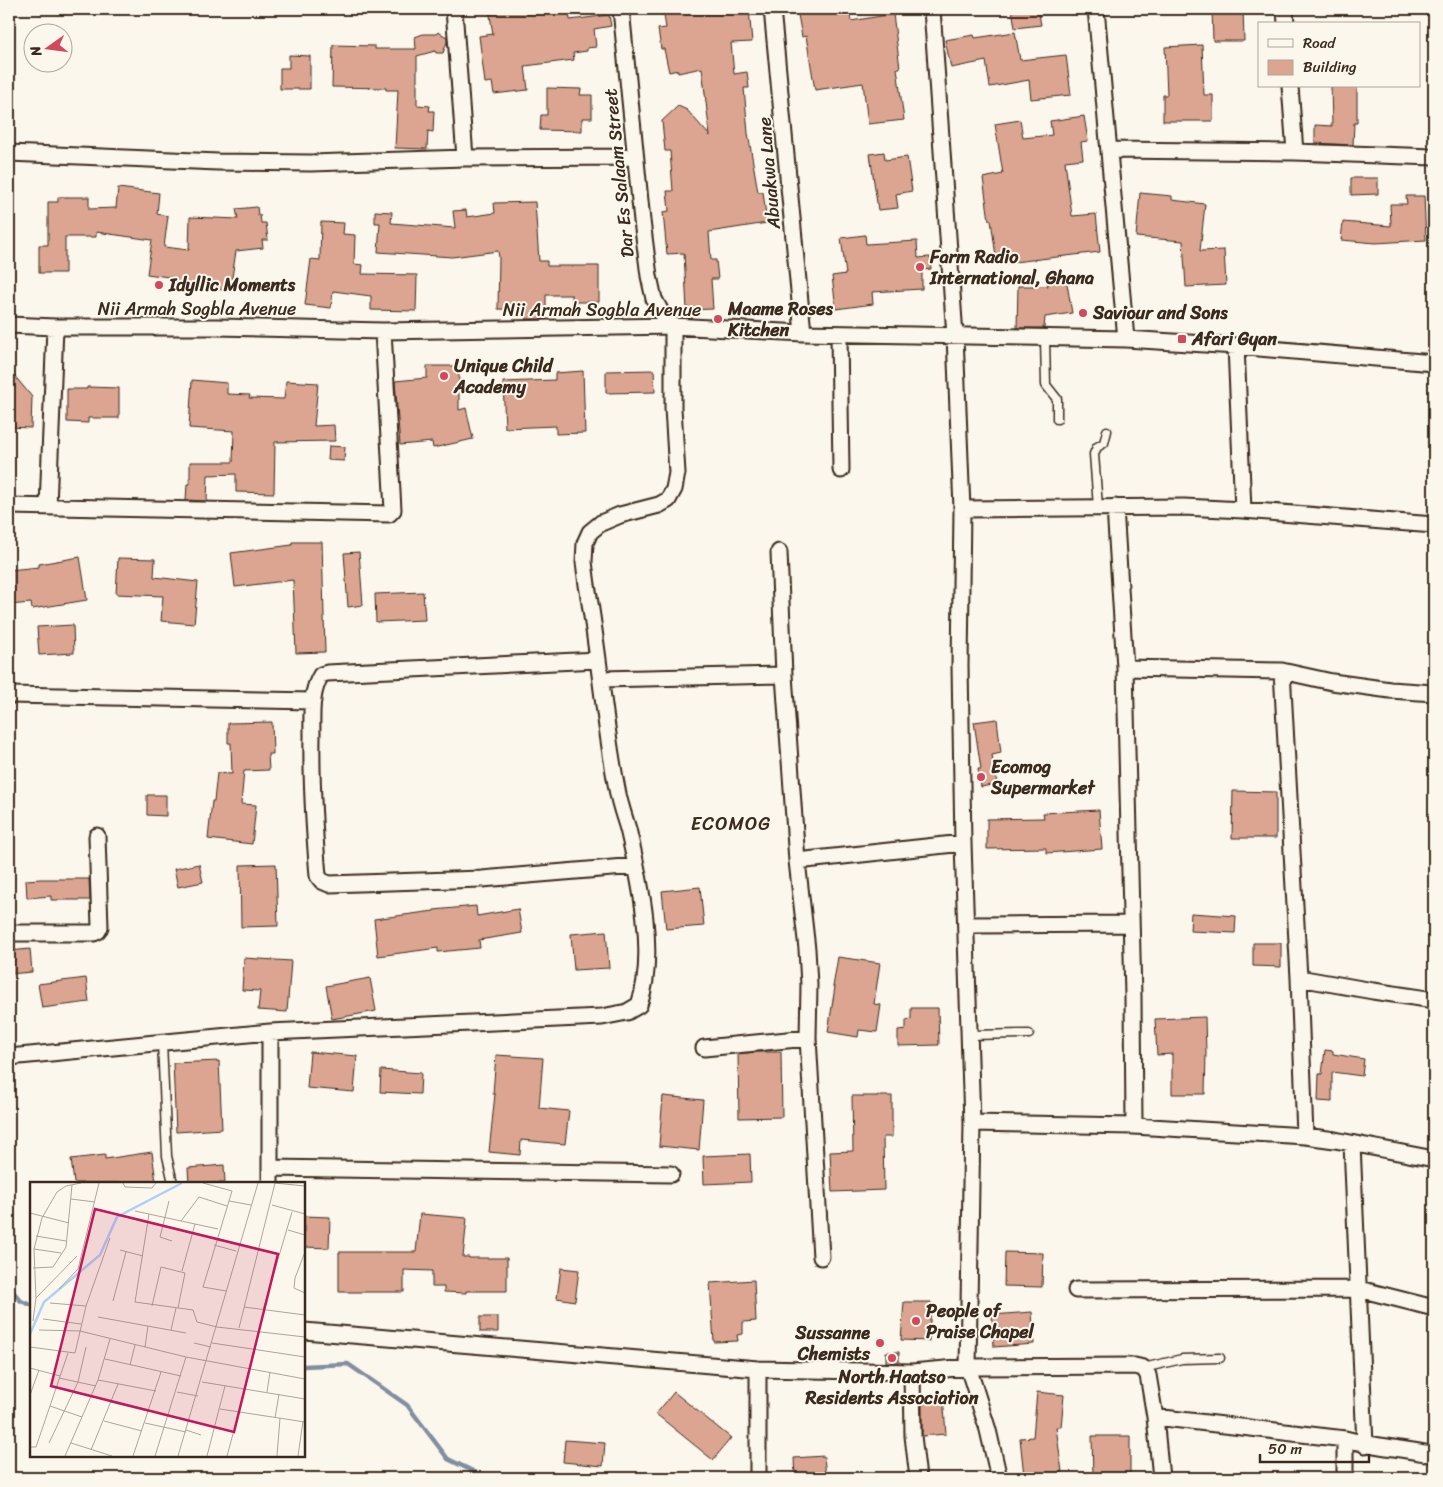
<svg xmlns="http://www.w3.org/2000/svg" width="1443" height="1487" viewBox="0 0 1443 1487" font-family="Sriracha,sans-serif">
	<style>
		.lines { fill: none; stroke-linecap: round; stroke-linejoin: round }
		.stream { stroke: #808ea0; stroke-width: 4.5 }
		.building { fill: #dba591; stroke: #3b2a1e }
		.service-casing { stroke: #3b2a1e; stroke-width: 11 }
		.minor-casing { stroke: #3b2a1e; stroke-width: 19 }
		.service { stroke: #fbf7ec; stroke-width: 8 }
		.minor { stroke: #fbf7ec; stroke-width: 15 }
		.poi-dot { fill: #d1495b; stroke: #fbf7ec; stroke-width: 2 }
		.labels { text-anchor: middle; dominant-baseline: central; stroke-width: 4; stroke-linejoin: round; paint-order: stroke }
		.street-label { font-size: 18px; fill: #3b2a1e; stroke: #fbf7ec }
		.poi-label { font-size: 18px; font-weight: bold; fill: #3b2a1e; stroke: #fbf7ec; text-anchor: start }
		.neighbourhood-label { font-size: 19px; letter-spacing: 1px; fill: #3b2a1e; stroke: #fbf7ec }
		.inset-river { fill: none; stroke: #aed1f6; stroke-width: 2.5 }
		.inset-road { fill: none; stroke: #aea59a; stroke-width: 1 }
		.view { fill: #c2185b; fill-opacity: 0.15; stroke: #c2185b; stroke-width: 2.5 }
		.inset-edge { fill: none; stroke: #3b2a1e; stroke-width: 2.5 }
	</style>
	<rect width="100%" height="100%" fill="#fbf7ec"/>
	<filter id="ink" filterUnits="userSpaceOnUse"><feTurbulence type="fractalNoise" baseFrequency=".02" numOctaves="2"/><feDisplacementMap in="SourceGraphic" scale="10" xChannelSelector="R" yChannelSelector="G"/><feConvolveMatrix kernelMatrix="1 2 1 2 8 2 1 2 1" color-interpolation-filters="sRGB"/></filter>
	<g filter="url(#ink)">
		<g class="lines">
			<path class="stream" d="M9 1287 21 1301 31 1305
				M304 1366 348 1364 407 1405 448 1459 487 1478"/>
		</g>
		<path class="building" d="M489 9H569L570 20 609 15 611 26 594 29 596 47 587 48V51L573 53 574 60 525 66 528 90 494 94 492 82 485 83 479 36 493 34Z
			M663 9H749L752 42 731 43 734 74 747 72 749 88H744L748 133 758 192H763L767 223 709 232 711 260H716L718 279H711L713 309 687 310 684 253 667 254 663 212 669 211 667 191H673L670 151H665L662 121 678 106 687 110 710 136 702 68 678 73V70L669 72 664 49H661L658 29 666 28Z
			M797 9H849L851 21 893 14 900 68H897L904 120 868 124 863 83 815 90 806 36 802 37Z
			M1012 9H1038L1041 25 1015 28Z
			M1212 9H1243L1244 41H1213Z
			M438 32 447 37V42L443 53H436L435 51 417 56V105L430 106 429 111H434L433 132 428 131 427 149 395 148 398 90H386V88L332 87 333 45 375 46V49H416L415 37 423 34H436Z
			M1015 32 1020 60 1066 55 1071 95 1031 99 1029 80 990 87 986 61 951 68 945 40 974 35 975 38Z
			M1202 45 1204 95H1213V121H1163V95H1167L1165 47Z
			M289 55 310 56V89H280V68H289Z
			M1331 86H1357V123H1354L1353 145 1315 143V125L1332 126Z
			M547 88 581 89 580 95H592V118H582V131L540 130 541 115H547Z
			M1084 116 1088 141 1081 142 1083 159 1065 161 1072 216 1096 214 1100 252 997 264 991 220H989L983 178 1003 174 995 124 1020 120 1023 138 1052 135 1050 121Z
			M884 152 885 160 907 157 912 191 896 194 898 208 878 210 870 154Z
			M1351 178H1378V194L1351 195Z
			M118 188 159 193 157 214 168 216 164 247 189 250 190 217 238 219 236 209 257 207 258 215H260L261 223H266L268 240H262L263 248 236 251 230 291 175 283 176 278 147 274 152 240 96 232V237H65V273H39V245H48V202H58V197H89V209L116 208Z
			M1140 193 1172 196V200L1205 204 1200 251 1224 250 1226 285 1186 287 1183 241 1136 237Z
			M1406 196H1424L1426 240 1376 243 1341 240 1343 222 1391 226 1390 204H1407Z
			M535 202 539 261H547V266H599V302H572V295H546V319H526L527 310 498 309 499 258 498 251 452 257 378 252 380 223H375V211L392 212 391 223 455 228 453 211 466 210 467 217 495 213 494 203Z
			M321 222 344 223 343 234 355 235 354 264 363 265 362 274 417 275 416 311 371 310V296L333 291 331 308 305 305 311 259 320 260Z
			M865 235 866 244 917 241 918 258 930 257 931 269 922 270V289L872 292 873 304 836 309 832 276 846 274 841 238Z
			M1066 278 1072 313 1045 317 1044 328H1017L1018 286H1048L1047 281Z
			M427 366H459V410L466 408 473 439 433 448 432 442 400 445 395 381 427 378Z
			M9 369 32 397 31 428 9 427Z
			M654 370 655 392 606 393V371Z
			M583 371 585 433 556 434V426L505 428 503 382 555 380V373Z
			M192 380 227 383V394L250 395 249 398 284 399 286 381 318 383 314 426 334 425 335 441 275 442 274 493 236 492V474L208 475 207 501 186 500 187 484H190V462H233L234 431 189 428Z
			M87 387 119 388V418H88V423L67 422V389H87Z
			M329 446 345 447 344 461 328 460Z
			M292 542H322L325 652 296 653 293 580 235 587 231 553 292 545Z
			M359 552 363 605 348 607 344 553Z
			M80 557 87 600 32 609 31 603 9 605V570L39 567V564Z
			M118 558 155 559 154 577 198 582 194 624 161 621 163 596 116 594Z
			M423 592 425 620 376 622 375 594Z
			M73 625 74 653 39 655 37 627Z
			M997 719 1001 753 992 755 997 784 981 787 978 769H981L974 722Z
			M272 722 273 754H268L269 770 244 771 241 804 256 805 252 844 208 839 212 801H214L217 773 232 774 231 743H228V723Z
			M1233 791 1276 792V838H1232Z
			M147 795H166V816L147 815Z
			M1099 810 1102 849 1046 853V848L987 849V819L1044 818 1043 813Z
			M199 864 203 882 178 887 174 869Z
			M276 864 278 926 241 927 240 865Z
			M41 879H89L90 900H51V896L27 898 26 880Z
			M700 887 704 926 666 929 662 891Z
			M476 906 477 916 518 909 522 933 479 940 480 948 438 952V948L378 956 374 919 434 911V910Z
			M1191 913 1236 916 1235 933 1190 931Z
			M606 931 609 968 574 970 571 934Z
			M1253 943H1281V967L1253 966Z
			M30 949 32 972 9 974V951Z
			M838 957 880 963 874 1004 881 1005 877 1032 859 1030 858 1037 828 1032 835 987H833Z
			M244 958 291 961 287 1012 258 1010 260 991 242 990Z
			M86 978 89 1002 42 1008 38 984Z
			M370 978 376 1011 332 1019 326 986Z
			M911 1008H938L939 1045 898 1046V1030L906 1029V1020L911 1019Z
			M1205 1017 1206 1053 1205 1094H1172V1054L1157 1055 1155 1019Z
			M1325 1050 1333 1051V1054L1364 1059 1362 1076 1332 1072V1102L1318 1101 1319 1074H1322Z
			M310 1052 357 1056 354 1092 307 1088Z
			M755 1052H781L782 1117 739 1118 738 1054Z
			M496 1055 543 1058 539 1108 569 1111 565 1144 521 1140 520 1155 489 1152 495 1094H493Z
			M219 1061 222 1129 176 1132 173 1063Z
			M381 1070 421 1073 420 1094 380 1092Z
			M663 1096 703 1100 699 1150 659 1146Z
			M852 1096H892V1137H883L884 1190 832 1192 830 1152 853 1151Z
			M152 1152 156 1182 147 1183H74L71 1159 105 1155V1159Z
			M750 1154 751 1182 704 1184 703 1156Z
			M224 1165 225 1183H189L188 1168Z
			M420 1214 467 1218 463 1257H469V1258H507V1291H466V1293L444 1292V1287H432V1271L404 1270V1292H339V1252H416Z
			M304 1216 330 1217 329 1248 304 1247Z
			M1005 1252 1043 1253 1042 1287 1004 1286Z
			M561 1268 579 1270 575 1301 557 1298Z
			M754 1280 756 1321 743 1322V1334L737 1335 738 1341 714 1342 710 1283Z
			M904 1302H931L929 1341 901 1340Z
			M1032 1312 1034 1344 994 1347 992 1315Z
			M480 1317H498V1332H480Z
			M886 1352H899V1362H886Z
			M674 1392 731 1438 713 1460 656 1414Z
			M1037 1392 1064 1395 1061 1427H1056L1062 1472 1024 1476 1020 1438 1033 1437Z
			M943 1396 946 1434 922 1436V1398Z
			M1092 1436H1130V1477H1093Z
			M565 1440 605 1443 603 1466 563 1462Z
			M824 1456 826 1478H795L794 1458Z"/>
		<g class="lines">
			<g class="service-casing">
				<path id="service" d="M1045 338 1046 385 1057 399V419
					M1098 507 1094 454 1097 447 1104 443 1107 431
					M969 1035 1029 1034
					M162 1042 167 1156 173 1183
					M1143 1368 1182 1359 1220 1358"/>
			</g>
			<g class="minor-casing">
				<path id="minor" d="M454 9 465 158
					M772 9 803 333
					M932 9 955 336 962 509 960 666 963 843 972 1123 968 1367 988 1430 999 1478
					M1096 9 1126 339
					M1285 9 1286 24
					M1290 86 1295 152
					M1109 150 1295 152 1434 157
					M9 153 218 162 311 163 465 158 635 157
					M9 325 55 327H217L383 331 673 326 803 333 1126 339 1236 346 1434 363
					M839 334 841 470
					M1236 346 1243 510
					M9 506 389 514 393 510 383 331
					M48 507 55 327
					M1115 507 1125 668 1133 996 1134 1126
					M962 509 1184 507 1243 510 1434 525
					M779 552 784 675 797 861 807 949 809 985 808 1038 821 1257
					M598 660 327 673 321 675C310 693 312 715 312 736 311 784 314 828 318 876L322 881 329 884 482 879 636 866
					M1125 668 1282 671 1332 682 1390 690 1434 693
					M1282 671 1299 978 1305 1136
					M601 679 784 675
					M9 695 313 701
					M797 861 963 843
					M966 925 1131 924
					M9 933H94L98 931 100 927 97 836
					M1299 978 1373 991 1434 1000
					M270 1032V1183
					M704 1048 808 1038
					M9 1057 270 1032 602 1017 627 1012 639 1005C657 955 640 880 628 829 624 816 619 802 617 789 604 722 599 653 587 585L584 562 585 543 590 532 601 523 620 515 659 505 668 500 674 489 677 473 673 408V326L661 312 654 299 649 276 642 221 621 9
					M972 1123 1134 1126 1305 1136 1335 1140 1434 1159
					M1352 1144 1365 1445
					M270 1168 671 1174
					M1076 1290 1359 1289 1434 1308
					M304 1331 758 1369 912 1372 968 1367 1135 1366 1143 1368 1148 1375 1155 1417 1161 1478
					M758 1369V1478
					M912 1372 913 1436 918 1478
					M1155 1417 1345 1439C1374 1447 1405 1448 1434 1455
					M1345 1478V1439"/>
			</g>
			<use href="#service" class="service"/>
			<use href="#minor" class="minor"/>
		</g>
	</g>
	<g class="poi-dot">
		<circle cx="920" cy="267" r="5"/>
		<circle cx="159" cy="285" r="5"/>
		<circle cx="1083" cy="313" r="5"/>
		<circle cx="718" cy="319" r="5"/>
		<rect x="1177" y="334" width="10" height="10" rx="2.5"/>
		<circle cx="444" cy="376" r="5"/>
		<circle cx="981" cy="777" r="5"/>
		<circle cx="916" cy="1321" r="5"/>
		<circle cx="880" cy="1343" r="5"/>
		<circle cx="892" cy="1358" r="5"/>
	</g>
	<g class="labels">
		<g class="street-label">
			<text transform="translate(619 173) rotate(-96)">Dar Es Salaam Street</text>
			<text transform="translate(769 173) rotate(-95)">Abuakwa Lane</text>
			<text x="197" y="309">Nii Armah Sogbla Avenue</text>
			<text x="602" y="310">Nii Armah Sogbla Avenue</text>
		</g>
		<g class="poi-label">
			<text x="930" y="257">Farm Radio<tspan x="930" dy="21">International, Ghana</tspan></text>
			<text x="169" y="285">Idyllic Moments</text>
			<text x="728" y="309">Maame Roses<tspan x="728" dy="21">Kitchen</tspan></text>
			<text x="1093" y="313">Saviour and Sons</text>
			<text x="1192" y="339">Afari Gyan</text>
			<text x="454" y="366">Unique Child<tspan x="454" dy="21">Academy</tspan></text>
			<text x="991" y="767">Ecomog<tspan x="991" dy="21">Supermarket</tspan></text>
			<text x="926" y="1311">People of<tspan x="926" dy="21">Praise Chapel</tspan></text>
			<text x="870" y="1333" text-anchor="end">Sussanne<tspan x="870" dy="21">Chemists</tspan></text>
			<text x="892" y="1377" text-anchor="middle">North Haatso<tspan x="892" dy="21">Residents Association</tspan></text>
		</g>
		<g class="neighbourhood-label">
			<text x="731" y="823">ECOMOG</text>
		</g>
	</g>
	<g transform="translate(30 1182)">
		<rect width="275" height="275" fill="#fbf7ec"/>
		<path class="inset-river" d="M0 152 14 120 70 73 87 35 152 1"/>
		<path class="inset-road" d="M93 1 95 5 122 6 126 1M173 1 202 9 173 105 196 109M244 1 275 4M41 17 65 20M139 19 130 55 142 59M199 19 221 23M242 23 275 32M105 29 188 47M0 31 39 41M119 32 105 120 163 128 167 140 187 145 275 155M151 39 169 15 197 24M258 48 275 53M6 54 36 59M184 63 206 69M4 67 31 71M90 68 113 74M275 70 265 96 264 106 275 111M3 86 23 85 36 65 42 3M152 89 165 42M29 107 48 87 69 1M6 116 47 74M83 119 96 70M20 121 56 124M122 124 131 85 155 91 148 126M214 125 275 133M233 128 262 30M68 135 156 151M13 137 51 142M3 139 6 116 4 67 12 36 27 10 36 4 51 1M209 146 245 1M9 148 50 149 156 175 275 197M141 148 146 126M164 161 181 165M182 161 275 175M0 165 45 171 56 124 80 56M115 165 118 144M75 177 151 194M100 183 105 163M0 186 30 194M29 196 66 204M68 198 126 209M172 200 275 217M147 210 168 214M237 210 240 190M0 213 9 188M80 220 118 229M20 224 52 235M190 227 275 240M245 236 249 212M74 239 112 249M115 241 156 250M156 248 171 253M19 261 48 200 56 165M41 261 82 274M0 265H6L38 171M61 268 88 202M35 274 68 198 80 157M103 274 131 190M125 274 156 175M148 274 228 1M177 274 195 204M197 274 209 230M247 274 250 236M268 274 273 239"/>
		<path class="view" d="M65 27 248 72 204 250 21 204Z"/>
		<rect width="275" height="275" class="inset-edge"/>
	</g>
	<rect width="1443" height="1487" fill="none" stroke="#fbf7ec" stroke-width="30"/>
	<rect x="15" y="15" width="1413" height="1457" fill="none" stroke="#3b2a1e" stroke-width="2" filter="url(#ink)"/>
	<rect x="1258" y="22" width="162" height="65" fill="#fbf7ec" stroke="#aea59a"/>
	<rect x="1268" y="39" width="25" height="8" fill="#fbf7ec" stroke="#aea59a"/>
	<text x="1303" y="48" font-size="15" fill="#3b2a1e">Road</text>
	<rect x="1268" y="60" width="25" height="15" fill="#dba591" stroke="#aea59a"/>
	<text x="1303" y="72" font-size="15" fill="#3b2a1e">Building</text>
	<g transform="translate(48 48) rotate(256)"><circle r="24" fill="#fbf7ec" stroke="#aea59a"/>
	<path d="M0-4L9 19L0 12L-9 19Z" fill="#d1495b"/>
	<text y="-8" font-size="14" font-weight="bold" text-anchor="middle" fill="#3b2a1e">N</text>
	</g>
	<path d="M1260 1454v8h109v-8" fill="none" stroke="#3b2a1e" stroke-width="2.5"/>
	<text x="1268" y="1454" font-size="15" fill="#3b2a1e" stroke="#fbf7ec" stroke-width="4" paint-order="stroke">50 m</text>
</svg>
